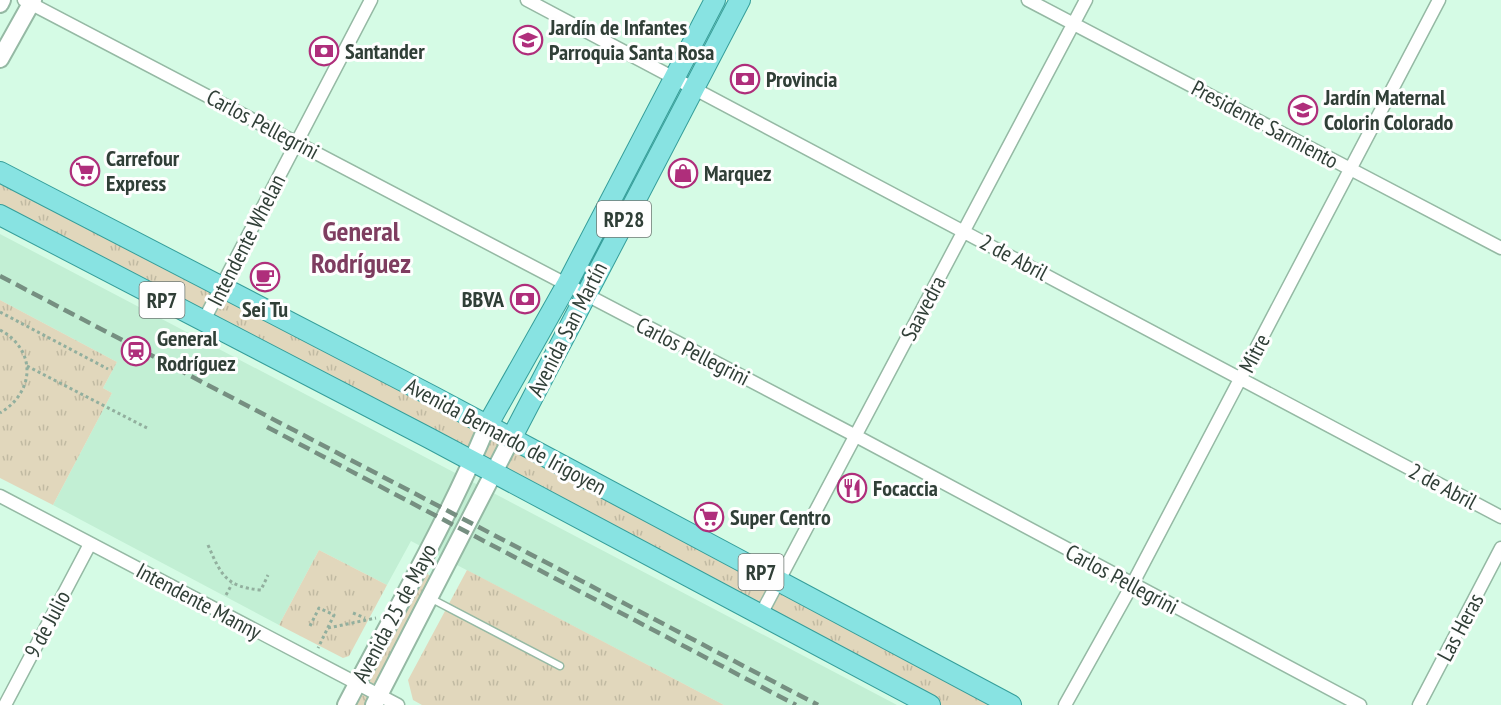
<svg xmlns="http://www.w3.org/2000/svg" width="1501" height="705" viewBox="0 0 1501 705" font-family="'PT Sans Narrow',sans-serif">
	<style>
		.built { fill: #c2efd4 }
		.park { fill: url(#park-tufts) }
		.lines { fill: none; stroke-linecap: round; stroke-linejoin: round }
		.service-casing { stroke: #95b9a4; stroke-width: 9 }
		.minor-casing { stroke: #95b9a4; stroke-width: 15 }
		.secondary-casing { stroke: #95b9a4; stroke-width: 20 }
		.primary-casing { stroke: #359e9a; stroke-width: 22 }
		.path { stroke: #92af9e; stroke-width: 3; stroke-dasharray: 3 3; stroke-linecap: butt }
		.service { stroke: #fff; stroke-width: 6 }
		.minor { stroke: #fff; stroke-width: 12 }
		.secondary { stroke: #fff; stroke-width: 16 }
		.primary { stroke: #88e3e2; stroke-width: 20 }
		.rail { stroke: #768f81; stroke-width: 4.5; stroke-dasharray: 12 6; stroke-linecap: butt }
		.labels { text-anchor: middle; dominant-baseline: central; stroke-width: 6; stroke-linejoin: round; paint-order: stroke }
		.shield { fill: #fefefe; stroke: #6e7873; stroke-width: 1.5 }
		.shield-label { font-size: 21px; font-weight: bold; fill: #303f37 }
		.poi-label { font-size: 22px; font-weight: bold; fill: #303f37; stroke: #fefefe; text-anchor: start }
		.street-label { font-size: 22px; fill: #303f37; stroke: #fefefe }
		.district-label { font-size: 28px; font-weight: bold; fill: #7e3d60; stroke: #fefefe }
	</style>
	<defs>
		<pattern id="park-tufts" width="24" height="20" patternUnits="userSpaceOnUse" patternTransform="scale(1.5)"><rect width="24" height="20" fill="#e1d7bc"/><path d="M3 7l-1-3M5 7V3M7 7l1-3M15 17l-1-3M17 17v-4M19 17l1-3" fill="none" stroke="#c1baa2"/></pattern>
	</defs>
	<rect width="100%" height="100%" fill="#d5fbe5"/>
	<path class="built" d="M0 234 897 705H724L411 541 387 585 319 550 279 625 53 505 112 393 103 388 117 362 0 300Z"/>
	<path class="park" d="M0 172 1011 705H930L0 215Z
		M0 300 117 362 103 388 112 393 53 505 0 478Z
		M319 550 387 585 349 656 343 658 279 625Z
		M418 569 438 580 374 705H346Z
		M467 570 724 705H422L413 700 408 680Z"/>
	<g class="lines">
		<g class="service-casing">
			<path id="service" d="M430 598 560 666"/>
		</g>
		<g class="minor-casing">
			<path id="minor" d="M24 0 854 435 1360 705
				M527 0 1501 517
				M1028 0 1501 248
				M204 320 371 0
				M0 496 398 705
				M760 616 1086 0
				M5 705 90 544
				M1065 705 1132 585 1439 0
				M1419 705 1501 548"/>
		</g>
		<g class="secondary-casing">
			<path id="secondary" d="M0 4 2 0
				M0 59 33 0
				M346 705C394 613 447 522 487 426
				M374 705 511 439"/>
		</g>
		<g class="primary-casing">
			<path id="primary" d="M0 172 434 397 1011 705
				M0 215 429 438 930 705
				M487 426 566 286 715 0
				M511 439 740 0"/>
		</g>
		<path class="path" d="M0 312 108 369
			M0 330C37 350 35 392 0 413
			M27 366 149 429
			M208 545C221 575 226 587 261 590L268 575
			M226 595 232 584
			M353 613 365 618
			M310 626 319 608 334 615 318 648
			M328 628 376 618"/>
		<use href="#service" class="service"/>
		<use href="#minor" class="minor"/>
		<use href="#secondary" class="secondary"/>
		<use href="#primary" class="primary"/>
		<path class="rail" d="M0 276 818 705
			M267 427 796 705"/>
	</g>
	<defs>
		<g id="school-ring" transform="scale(1.5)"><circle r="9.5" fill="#fefefe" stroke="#af2e7b" stroke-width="1.5"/><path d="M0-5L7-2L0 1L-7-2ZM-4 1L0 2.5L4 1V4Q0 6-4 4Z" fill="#af2e7b"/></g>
		<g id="bank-ring" transform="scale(1.5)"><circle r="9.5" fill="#fefefe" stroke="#af2e7b" stroke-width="1.5"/><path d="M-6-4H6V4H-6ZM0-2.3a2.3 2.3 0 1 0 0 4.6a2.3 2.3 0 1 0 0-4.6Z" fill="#af2e7b"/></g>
		<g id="supermarket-ring" transform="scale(1.5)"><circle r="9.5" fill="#fefefe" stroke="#af2e7b" stroke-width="1.5"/><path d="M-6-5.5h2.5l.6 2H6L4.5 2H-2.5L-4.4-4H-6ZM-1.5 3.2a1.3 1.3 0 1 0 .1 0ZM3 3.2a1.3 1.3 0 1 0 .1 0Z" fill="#af2e7b"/></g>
		<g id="shop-ring" transform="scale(1.5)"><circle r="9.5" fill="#fefefe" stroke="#af2e7b" stroke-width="1.5"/><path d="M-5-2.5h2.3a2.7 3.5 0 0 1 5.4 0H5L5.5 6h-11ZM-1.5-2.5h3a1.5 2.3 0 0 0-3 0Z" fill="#af2e7b"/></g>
		<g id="cafe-ring" transform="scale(1.5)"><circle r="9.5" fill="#fefefe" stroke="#af2e7b" stroke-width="1.5"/><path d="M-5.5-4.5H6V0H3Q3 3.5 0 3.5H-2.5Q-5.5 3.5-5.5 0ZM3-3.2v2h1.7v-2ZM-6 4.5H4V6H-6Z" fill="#af2e7b"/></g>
		<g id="station-ring" transform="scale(1.5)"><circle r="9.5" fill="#fefefe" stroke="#af2e7b" stroke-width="1.5"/><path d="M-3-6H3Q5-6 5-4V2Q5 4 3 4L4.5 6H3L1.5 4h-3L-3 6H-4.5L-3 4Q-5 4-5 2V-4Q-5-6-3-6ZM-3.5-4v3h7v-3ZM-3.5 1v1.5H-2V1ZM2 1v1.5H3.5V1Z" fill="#af2e7b"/></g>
		<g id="restaurant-ring" transform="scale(1.5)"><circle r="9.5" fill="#fefefe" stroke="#af2e7b" stroke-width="1.5"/><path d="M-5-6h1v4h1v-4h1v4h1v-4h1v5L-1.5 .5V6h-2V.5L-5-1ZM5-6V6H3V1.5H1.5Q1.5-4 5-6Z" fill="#af2e7b"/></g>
	</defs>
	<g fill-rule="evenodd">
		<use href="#school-ring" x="528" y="40"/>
		<use href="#bank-ring" x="324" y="51"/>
		<use href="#bank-ring" x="745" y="79"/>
		<use href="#school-ring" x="1303" y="110"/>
		<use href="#supermarket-ring" x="85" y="171"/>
		<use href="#shop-ring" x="683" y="173"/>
		<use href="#cafe-ring" x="265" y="277"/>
		<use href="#bank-ring" x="525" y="299"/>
		<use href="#station-ring" x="136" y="351"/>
		<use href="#restaurant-ring" x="852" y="488"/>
		<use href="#supermarket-ring" x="709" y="517"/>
	</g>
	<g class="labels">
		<g class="shield">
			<rect x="597" y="201" width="54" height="36" rx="4.5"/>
			<rect x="139.5" y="282" width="45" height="36" rx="4.5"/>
			<rect x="738.5" y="554" width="45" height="36" rx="4.5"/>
		</g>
		<g class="shield-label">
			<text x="624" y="219">RP28</text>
			<text x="162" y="300">RP7</text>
			<text x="761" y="572">RP7</text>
		</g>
		<g class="poi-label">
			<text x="549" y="27">Jardín de Infantes<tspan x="549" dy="25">Parroquia Santa Rosa</tspan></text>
			<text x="345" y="51">Santander</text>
			<text x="766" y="79">Provincia</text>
			<text x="1324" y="97">Jardín Maternal<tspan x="1324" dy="25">Colorin Colorado</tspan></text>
			<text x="106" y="158">Carrefour<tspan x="106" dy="25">Express</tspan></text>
			<text x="704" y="173">Marquez</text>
			<text x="504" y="299" text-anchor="end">BBVA</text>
			<text x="265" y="309" text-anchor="middle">Sei Tu</text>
			<text x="157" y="338">General<tspan x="157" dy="25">Rodríguez</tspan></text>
			<text x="873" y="488">Focaccia</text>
			<text x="730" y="517">Super Centro</text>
		</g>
		<g class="street-label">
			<text transform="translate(263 124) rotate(28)">Carlos Pellegrini</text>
			<text transform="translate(1265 124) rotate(28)">Presidente Sarmiento</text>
			<text transform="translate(246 240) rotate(-63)">Intendente Whelan</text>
			<text transform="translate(1014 257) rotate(28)">2 de Abril</text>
			<text transform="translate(923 308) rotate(-62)">Saavedra</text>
			<text transform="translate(567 329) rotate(-63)">Avenida San Martín</text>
			<text transform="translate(693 351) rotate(27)">Carlos Pellegrini</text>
			<text transform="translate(1254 353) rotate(-62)">Mitre</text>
			<text transform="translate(506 436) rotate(28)">Avenida Bernardo de Irigoyen</text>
			<text transform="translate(1443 486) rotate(28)">2 de Abril</text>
			<text transform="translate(1122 579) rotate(28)">Carlos Pellegrini</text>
			<text transform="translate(199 601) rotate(28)">Intendente Manny</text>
			<text transform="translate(394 613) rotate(-62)">Avenida 25 de Mayo</text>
			<text transform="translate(47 624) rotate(-62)">9 de Julio</text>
			<text transform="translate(1460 627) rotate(-62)">Las Heras</text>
		</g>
		<g class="district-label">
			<text x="361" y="230">General<tspan x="361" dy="32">Rodríguez</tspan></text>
		</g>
	</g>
</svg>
